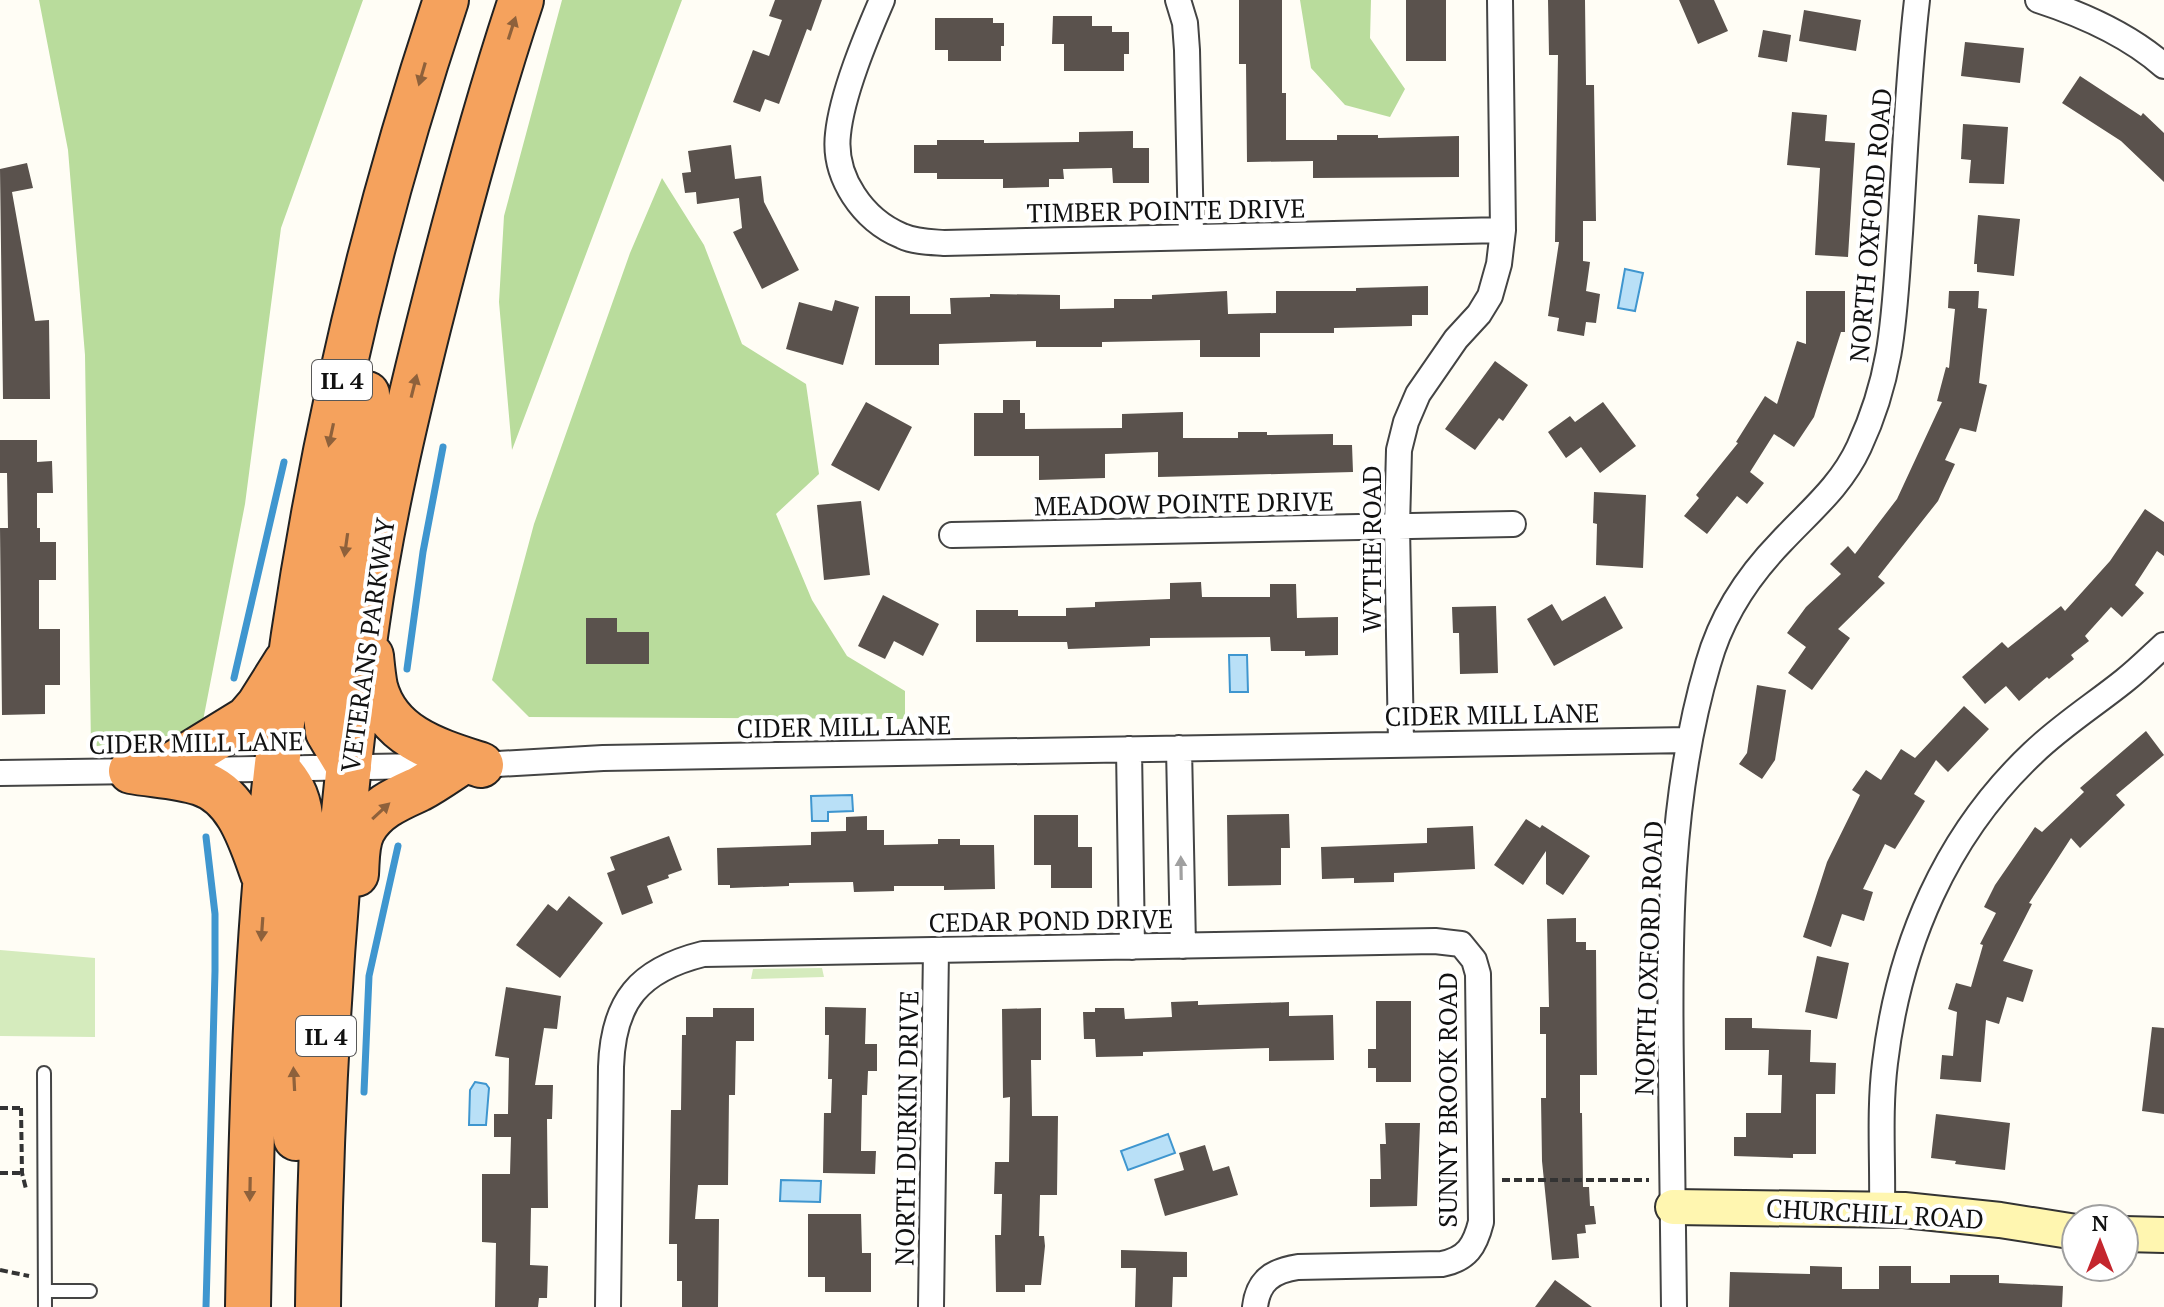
<svg xmlns="http://www.w3.org/2000/svg" width="2164" height="1307" viewBox="0 0 2164 1307" font-family="'PT Serif',serif">
	<style>
		.green { fill: #d5ebbd }
		.forest { fill: #b9dc9c }
		.water { fill: #b9e0f7; stroke: #3f96cf; stroke-width: 2 }
		.lines { fill: none; stroke-linecap: round; stroke-linejoin: round }
		.stream { stroke: #3f96cf; stroke-width: 7 }
		.building { fill: #5a524d }
		.lane-casing { stroke: #444; stroke-width: 16 }
		.street-casing { stroke: #444; stroke-width: 28 }
		.secondary-casing { stroke: #333; stroke-width: 38 }
		.highway-casing { stroke: #222; stroke-width: 48 }
		.path { stroke: #333; stroke-width: 4; stroke-dasharray: 8 4; stroke-linecap: butt }
		.lane { stroke: #fff; stroke-width: 12 }
		.street { stroke: #fff; stroke-width: 24 }
		.secondary { stroke: #fff6b0; stroke-width: 34 }
		.highway { stroke: #f5a25d; stroke-width: 44 }
		.oneway { fill: #8e613b }
		.oneway2 { fill: #a0a0a0 }
		.labels { text-anchor: middle; dominant-baseline: central; stroke-width: 8; stroke-linejoin: round; paint-order: stroke }
		.shield { fill: #fff; stroke: #585858; stroke-width: 2 }
		.shield-label { font-size: 24px; font-weight: bold; fill: #111 }
		.street-label { font-size: 26px; fill: #111; stroke: #fff }
	</style>
	<rect width="100%" height="100%" fill="#fffdf5"/>
	<path class="green" d="M0 950 95 958V1037L0 1036Z
		M822 968 824 977 751 979 753 969Z"/>
	<path class="forest" d="M39 0H363L281 228 245 504 201 731 91 747 85 355 68 150Z
		M562 0H682L512 450 499 302 504 216Z
		M1300 0H1371L1370 38 1405 89 1390 117 1345 105 1311 68Z
		M662 178 704 245 742 344 806 384 819 474 776 514 812 600 847 656 905 691V719L529 717 492 680 534 524 630 253Z"/>
	<path class="water" d="M1625 269 1643 273 1635 311 1618 308Z
		M1229 655H1247L1248 692H1230Z
		M852 795 853 811 828 812V821H812L811 796Z
		M475 1082 486 1084 489 1088 486 1125H469L470 1090Z
		M1168 1134 1175 1153 1128 1170 1121 1151Z
		M781 1180 821 1181 820 1202 780 1201Z"/>
	<g class="lines">
		<path class="stream" d="M407 669 423 552 443 447
			M234 678 284 462
			M206 837 215 914V971L206 1307
			M364 1092 369 976 398 846"/>
	</g>
	<path class="building" d="M775 0H822L811 31 807 29 779 104 765 99 760 112 733 102 753 50 769 56 782 20 769 16Z
		M1239 0H1282V93H1286V140H1337V135H1378V138L1459 136V177L1313 178V161L1247 162 1246 64H1239Z
		M1406 0H1446V61H1406Z
		M1548 0H1585L1586 85H1594L1596 221H1583V261L1590 262 1586 291 1600 294 1596 323 1586 322 1584 336 1557 331 1559 318 1548 316 1559 242H1555L1558 55H1549Z
		M1679 0H1714L1728 31 1698 44Z
		M1804 10 1861 20 1856 51 1799 41Z
		M1053 16H1092V26H1112V32H1129V54H1124V71H1064V44H1052Z
		M935 18H993V23H1004V46H1001V61H948V50H935Z
		M1763 30 1791 35 1787 62 1758 57Z
		M1965 42 2024 48 2020 83 1961 76Z
		M2080 76 2141 116 2143 113 2164 133V182L2121 141 2062 103Z
		M1792 112 1827 115 1825 141 1855 143 1848 257 1815 255 1820 168 1787 165Z
		M1963 124 2008 127 2004 184 1969 183 1971 160 1961 159Z
		M1133 131V148H1149V183H1113L1112 168 1063 169 1064 179H1049V187L1003 188V179H937V173H914V145H937V140H984V143L1079 142V132Z
		M731 145 735 179 761 176 764 202 799 270 762 289 733 232 742 228 739 198 697 204 696 192 685 193 682 173 691 172 688 151Z
		M27 163 33 188 12 192 35 321 49 320 50 399H3L0 169Z
		M1978 215 2020 219 2014 276 1977 272V264H1974Z
		M1428 286V315H1412V326L1334 328V333H1260V357H1200V340L1102 342V347H1036V341L939 344V365H875V296H910V314H951L950 298 990 297V294L1060 295V309L1114 308V299H1152V295L1227 291 1228 314 1276 313V291H1356V288Z
		M1806 291H1845V332H1841L1814 417 1794 447 1774 434 1750 472 1764 483 1747 504 1737 496 1707 534 1684 516 1699 498 1696 495 1738 443 1736 442 1765 396 1777 404 1797 341 1806 344Z
		M1949 291H1979L1978 308 1987 309 1979 383 1987 385 1976 432 1960 428 1945 460 1955 464 1938 501 1878 577 1885 583 1838 629 1850 638 1812 690 1788 673 1806 647 1787 633 1806 607 1841 574 1830 564 1848 546 1855 554 1897 499 1942 402 1937 401 1946 367 1949 368 1955 309 1948 308Z
		M835 300 859 307 843 365 786 349 799 302 832 311Z
		M1495 361 1528 385 1503 421 1499 418 1475 450 1445 429Z
		M1003 400H1020V413H1025V429L1122 428V414L1183 412V438H1238V432H1267V435L1333 434V445H1352L1353 472 1158 477V452L1105 454V478L1039 480V456H974V413H1003Z
		M866 402 912 427 879 491 831 465Z
		M1603 402 1636 446 1600 473 1581 447 1566 458 1548 432 1570 416 1575 422Z
		M0 440H37V462L52 461 53 493H37V528H40V542H56V580H39V629H60V685H45V714L2 715 0 528H8L7 473H0Z
		M1594 492 1646 495 1643 568 1596 565 1597 524 1593 523Z
		M861 501 870 575 824 580 817 505Z
		M2145 509 2164 522V556L2157 551 2135 585 2144 593 2122 617 2111 607 2085 636 2089 641 2071 655 2074 659 2049 679 2047 677 2019 701 2006 686 1985 704 1962 677 2002 642 2008 648 2061 606 2065 611 2110 561Z
		M1201 582 1202 597H1270V584H1296L1297 618 1338 617V655L1305 656V651H1271L1270 637 1150 638V646L1068 649 1067 642H976V610H1018V616H1066V608L1095 607V602L1170 599V583Z
		M883 595 939 624 923 656 894 641 885 659 858 646Z
		M1605 596 1623 628 1554 666 1527 619 1552 604 1562 621Z
		M1496 606 1498 673 1460 674 1459 633H1453L1452 607Z
		M586 618H617V632H649V664H586Z
		M1757 685 1786 690 1775 760 1762 779 1739 764 1747 753Z
		M1964 706 1989 729 1948 772 1936 760 1914 794 1925 801 1895 849 1885 844 1863 889 1873 892 1864 921 1842 914 1831 947 1803 937 1827 862 1860 795 1852 790 1866 770 1881 780 1901 749 1915 758Z
		M2146 731 2164 755 2116 795 2125 805 2080 848 2071 838 2029 903 2032 904 2003 961 2033 970 2023 1002 2007 997 1999 1024 1986 1020 1981 1082 1940 1079 1942 1055 1953 1056 1957 1012 1948 1009 1956 983 1971 987 1983 945 1980 944 1996 913 1984 907 1995 885 2035 827 2042 832 2084 792 2080 788Z
		M1289 814 1290 848H1281V885L1228 886 1227 815Z
		M1034 815H1078V847H1092V888H1051V865H1034Z
		M867 816V830H884V845L938 844V839H960V845H994L995 889 944 890V886H894V891L854 892 853 882 789 883V886L730 888V885H718L717 848 811 845V832L846 831V817Z
		M1526 819 1540 828 1542 825 1590 856 1563 895 1546 884V851L1523 885 1494 865Z
		M1473 826 1475 869 1394 873V882L1354 883V878L1322 879 1321 847 1427 843V828Z
		M669 836 682 870 668 875 669 878 647 886 653 903 622 915 607 873 615 870 610 857Z
		M569 896 603 923 560 978 516 945 548 904 557 911Z
		M1576 918V942H1586V950H1596L1597 1075H1580V1113H1582L1583 1187H1589L1590 1206H1594L1596 1224 1585 1225 1586 1233 1577 1234 1579 1258 1552 1260 1542 1161 1541 1098H1546V1034H1540V1007H1549L1547 919Z
		M1817 956 1849 963 1837 1019 1805 1012Z
		M506 987 561 996 557 1029 544 1028 535 1085H553L552 1119H547L548 1208H531L530 1265 548 1266 547 1298H539L538 1307H495L496 1243 482 1242V1174H510L511 1137H494V1114H508L509 1058 495 1056Z
		M1198 1001V1005L1289 1002V1016L1333 1015 1334 1060 1269 1061V1048L1143 1052V1056L1096 1057 1095 1039H1084L1083 1012H1095V1008H1124L1125 1019 1172 1017 1171 1002Z
		M1376 1001H1411V1082H1376V1068H1368V1049H1376Z
		M825 1007 866 1008 865 1044H877V1071H868L867 1095H862L861 1151H876L875 1174 823 1173 824 1113H831L832 1079H828L829 1035H825Z
		M713 1008H754V1041H736L735 1095H729L728 1185H698L695 1219H719L718 1307H682V1281H677V1244H669L671 1110H681L682 1035H686V1017H713Z
		M1041 1008V1060H1031L1032 1116H1058L1057 1195H1040L1039 1236H1044L1045 1246 1041 1285H1025V1292H996L995 1235H1001L1002 1194H994L995 1162H1009L1010 1097 1003 1098 1002 1009Z
		M1725 1018H1752V1028L1811 1030 1810 1062 1836 1063 1835 1094H1816V1154H1793V1158L1734 1156V1137H1746V1113H1781L1782 1075H1768L1769 1050H1725Z
		M2152 1027 2164 1028V1114L2142 1111Z
		M1936 1114 2010 1123 2005 1170 1955 1164 1956 1161 1931 1158Z
		M1385 1123H1420L1417 1206 1370 1207V1179H1381L1380 1144H1386Z
		M1205 1145 1213 1171 1229 1166 1238 1195 1165 1216 1154 1179 1184 1170 1179 1153Z
		M808 1214H861L862 1253H871V1292H825V1277H808Z
		M1121 1250 1187 1252V1277H1173L1172 1307H1135L1136 1268H1121Z
		M1810 1266 1842 1267V1289H1879V1266H1911V1283H1950V1275H1999V1283L2063 1286 2062 1307H1729L1730 1272 1810 1274Z
		M1555 1280 1592 1307H1535Z"/>
	<g class="lines">
		<g class="lane-casing">
			<path id="lane" d="M44 1073 45 1307
				M45 1291H90"/>
		</g>
		<g class="street-casing">
			<path id="street" d="M882 0C866 37 842 94 838 134 833 177 863 220 902 236 915 242 930 242 944 243L1503 230
				M1178 0 1185 23 1187 50 1191 237
				M2038 0C2081 14 2129 35 2164 66
				M952 535 1513 524
				M1401 743 1397 526 1399 450 1406 422 1418 394 1456 339 1479 314 1490 296 1499 264 1503 230 1500 0
				M1179 748 1183 946
				M1129 749 1132 947
				M192 770 481 765 603 758 1689 740
				M0 773 139 771
				M1882 1208C1883 1160 1879 1111 1885 1063 1899 945 1946 835 2033 753 2061 726 2094 705 2124 681 2138 670 2151 657 2164 645
				M608 1307 611 1067C613 1001 639 970 703 954L1435 941 1461 944 1474 960 1478 974 1481 1222C1475 1246 1467 1259 1442 1264L1298 1267C1272 1271 1258 1281 1255 1307
				M931 1307 936 950
				M1674 1307C1673 1229 1672 1151 1671 1073 1669 937 1669 796 1708 664 1721 617 1747 577 1781 542 1810 511 1841 486 1859 447 1894 372 1894 314 1900 233 1905 155 1908 77 1917 0"/>
		</g>
		<g class="secondary-casing">
			<path id="secondary" d="M1673 1207 1904 1210 2000 1220 2076 1232
				M2124 1234 2164 1235"/>
		</g>
		<g class="highway-casing">
			<path id="highway" d="M371 656C372 666 373 677 375 687 388 737 438 751 481 765
				M349 767 328 732 324 700 367 394
				M164 770 247 719 259 705 286 662
				M278 770C294 787 300 803 301 826L293 978 296 1138
				M131 771C153 775 179 776 200 783 238 795 251 841 263 874
				M356 874C357 860 356 843 363 830 375 808 397 799 419 789 432 782 445 773 457 765
				M248 1307C251 1138 255 969 273 801 301 530 360 258 446 0
				M318 1307C321 1078 334 849 367 622 381 523 404 424 428 328 456 217 485 108 521 0"/>
		</g>
		<path class="path" d="M0 1108H20
			M21 1108 22 1173 26 1189
			M0 1173H21
			M1502 1180H1649
			M0 1270 29 1276"/>
		<use href="#lane" class="lane"/>
		<use href="#street" class="street"/>
		<use href="#secondary" class="secondary"/>
		<use href="#highway" class="highway"/>
	</g>
	<defs><path id="oneway-solid" d="M-6-.8H1V-3.2L6.5 0L1 3.2V.8H-6Z" transform="scale(2)"/></defs>
	<g class="oneway">
		<use href="#oneway-solid" transform="translate(512 28) rotate(-72)"/>
		<use href="#oneway-solid" transform="translate(422 74) rotate(106)"/>
		<use href="#oneway-solid" transform="translate(414 386) rotate(-76)"/>
		<use href="#oneway-solid" transform="translate(331 435) rotate(102)"/>
		<use href="#oneway-solid" transform="translate(346 545) rotate(98)"/>
		<use href="#oneway-solid" transform="translate(381 811) rotate(-43)"/>
		<use href="#oneway-solid" transform="translate(262 929) rotate(94)"/>
		<use href="#oneway-solid" transform="translate(294 1079) rotate(-93)"/>
		<use href="#oneway-solid" transform="translate(250 1189) rotate(91)"/>
	</g>
	<use class="oneway2" href="#oneway-solid" transform="translate(1181 868) rotate(-91)"/>
	<g class="labels">
		<g class="shield">
			<rect x="312" y="360" width="60" height="40" rx="6"/>
			<rect x="296" y="1016" width="60" height="40" rx="6"/>
		</g>
		<g class="shield-label">
			<text x="342" y="380">IL 4</text>
			<text x="326" y="1036">IL 4</text>
		</g>
		<g class="street-label">
			<text transform="translate(1166 210) rotate(-1)">TIMBER POINTE DRIVE</text>
			<text transform="translate(1870 225) rotate(-85)">NORTH OXFORD ROAD</text>
			<text transform="translate(1184 503) rotate(-1)">MEADOW POINTE DRIVE</text>
			<text transform="translate(1371 549) rotate(-90)">WYTHE ROAD</text>
			<text transform="translate(367 645) rotate(-82)">VETERANS PARKWAY</text>
			<text transform="translate(1492 714) rotate(-1)">CIDER MILL LANE</text>
			<text transform="translate(844 726) rotate(-1)">CIDER MILL LANE</text>
			<text transform="translate(196 742) rotate(-1)">CIDER MILL LANE</text>
			<text transform="translate(1051 920) rotate(-1)">CEDAR POND DRIVE</text>
			<text transform="translate(1648 958) rotate(-88)">NORTH OXFORD ROAD</text>
			<text transform="translate(1447 1100) rotate(-90)">SUNNY BROOK ROAD</text>
			<text transform="translate(906 1128) rotate(-89)">NORTH DURKIN DRIVE</text>
			<text transform="translate(1875 1213) rotate(3)">CHURCHILL ROAD</text>
		</g>
	</g>
	<g transform="translate(2100 1243)"><circle r="38" fill="#ffffff" stroke="#a0a0a0" stroke-width="2"/>
	<path d="M0-6L14 30L0 20L-14 30Z" fill="#c4262e"/>
	<text y="-12" font-size="22" font-weight="bold" text-anchor="middle" fill="#111111">N</text>
	</g>
</svg>
